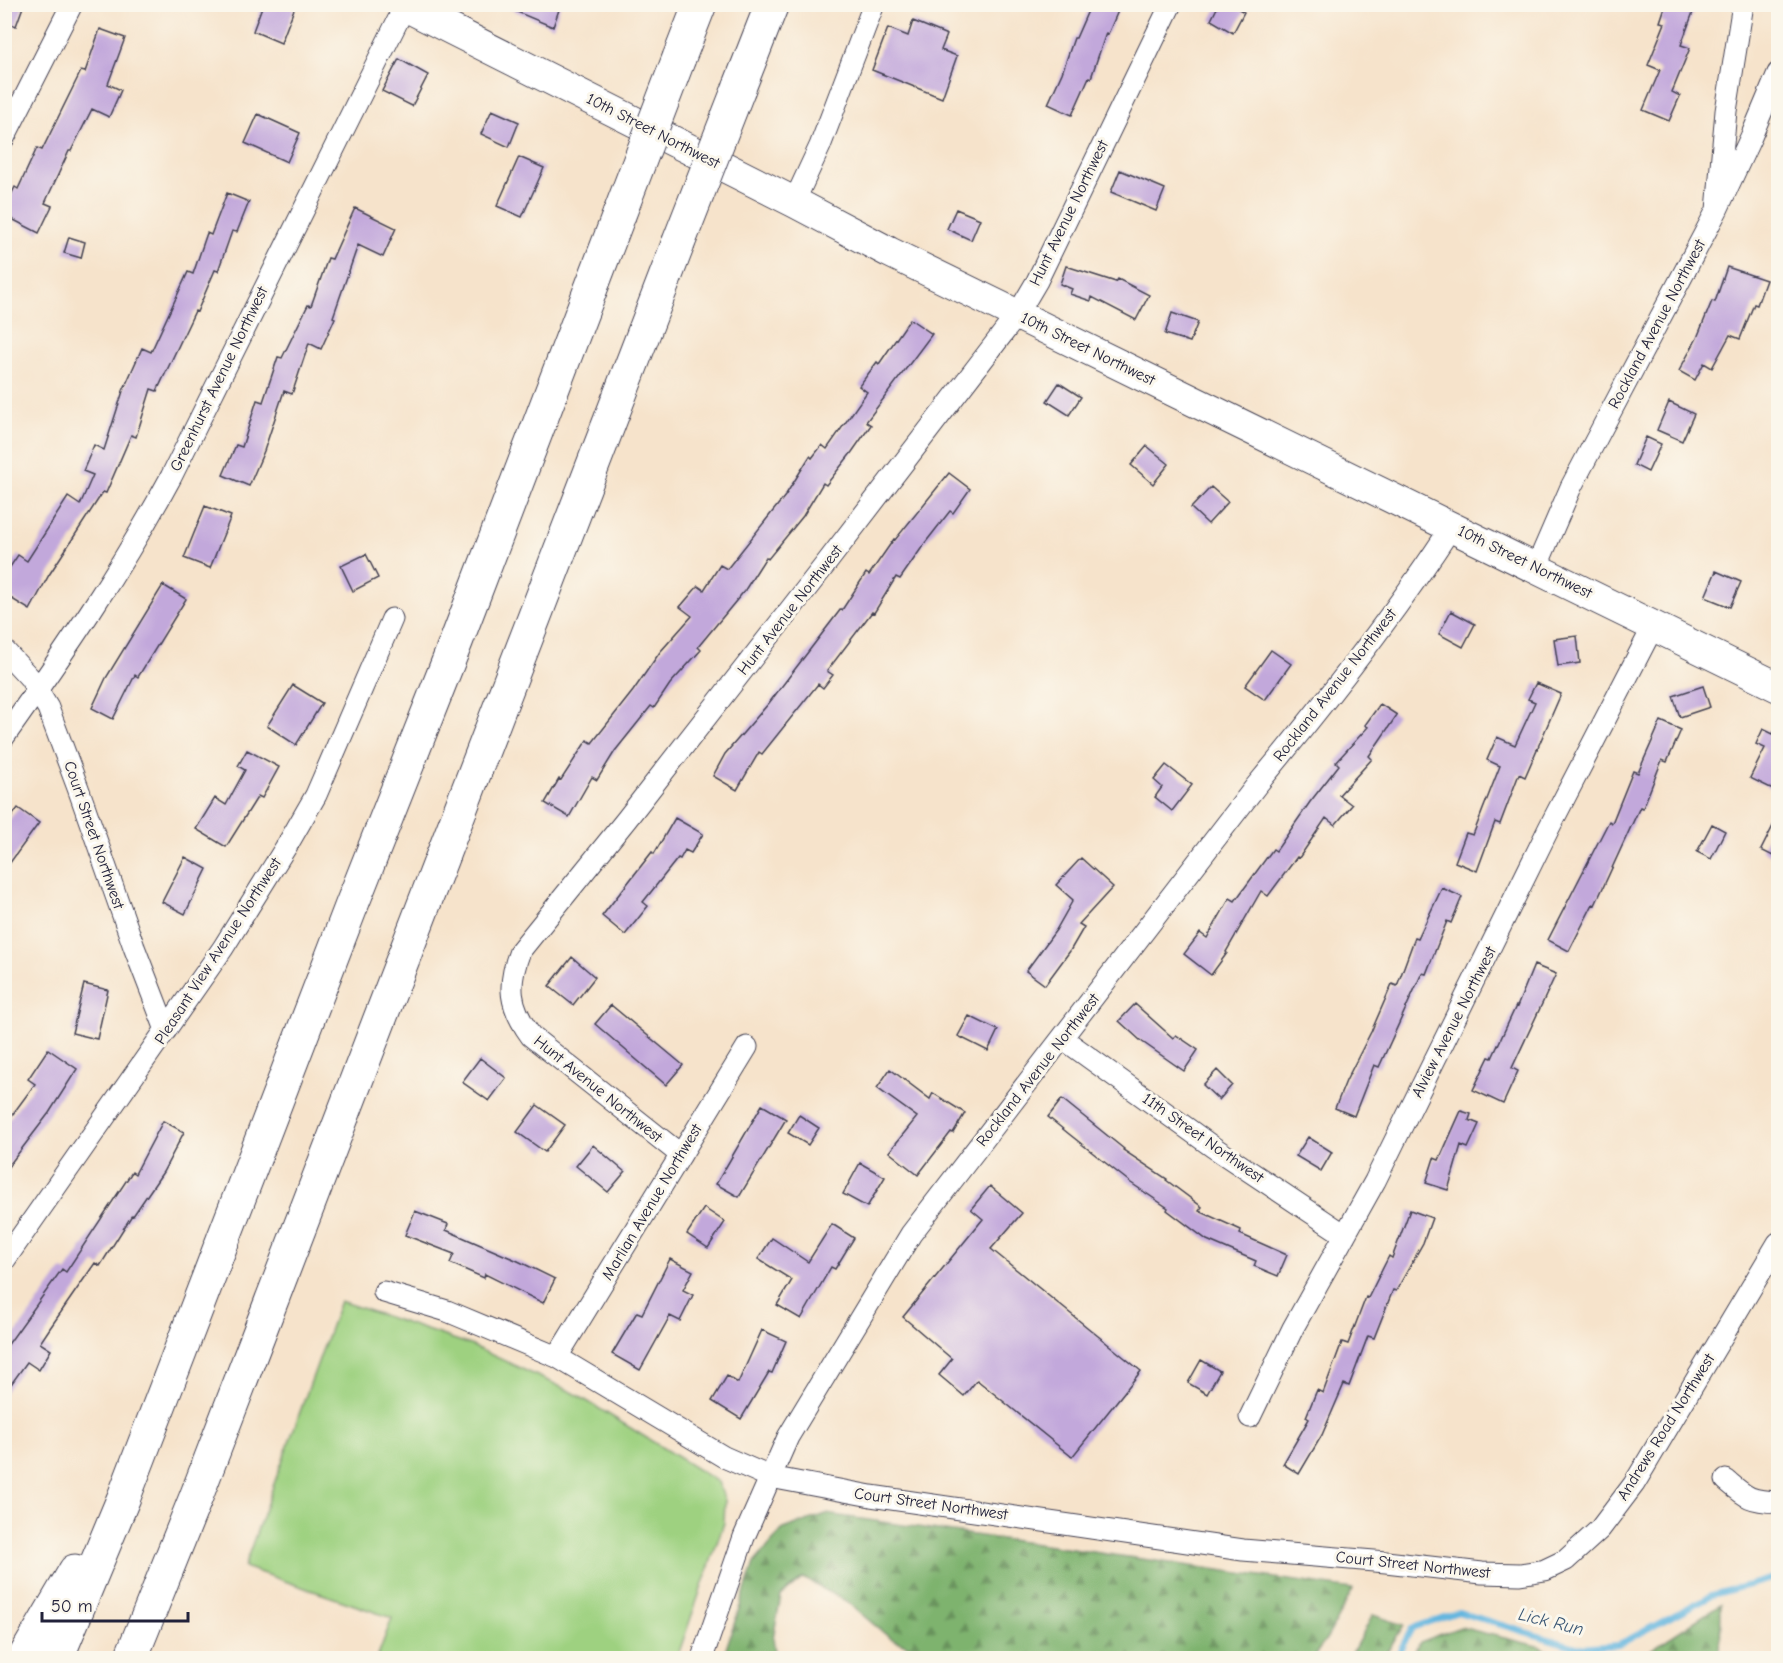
<svg xmlns="http://www.w3.org/2000/svg" width="1783" height="1663" viewBox="0 0 1783 1663" font-family="'Comic Neue',sans-serif">
	<style>
		.green { fill: #9ed180; stroke: #607a5e; stroke-width: 1.5 }
		.forest { fill: url(#forest-firs); stroke: #506a54; stroke-width: 1.5 }
		.lines { fill: none; stroke-linecap: round; stroke-linejoin: round }
		.stream { stroke: #64b6df; stroke-width: 6 }
		.building { fill: #c2a8db }
		.street-casing { stroke: #423f51; stroke-width: 23 }
		.secondary-casing { stroke: #423f51; stroke-width: 32 }
		.highway-casing { stroke: #423f51; stroke-width: 35 }
		.street { stroke: #fff; stroke-width: 21 }
		.secondary { stroke: #fff; stroke-width: 30 }
		.highway { stroke: #fff; stroke-width: 33 }
		.highway-bridge-casing { stroke: #423f51; stroke-width: 35; stroke-linecap: butt }
		.highway-bridge { stroke: #fff; stroke-width: 33 }
		.labels { text-anchor: middle; dominant-baseline: central; stroke-width: 6; stroke-linejoin: round; paint-order: stroke }
		.street-label { font-size: 16px; fill: #22223b; stroke: #fbf7ec }
		.water-label { font-size: 18px; font-style: italic; fill: #395674; stroke: #fbf7ec }
	</style>
	<defs>
		<pattern id="forest-firs" width="22" height="20" patternUnits="userSpaceOnUse" patternTransform="scale(1.5)"><rect width="22" height="20" fill="#7eb36e"/><path d="M5 1l3.5 6h-7zM16 11l3.5 6h-7z" fill="#67915c"/></pattern>
	</defs>
	<rect width="100%" height="100%" fill="#fbf7ec"/>
	<filter id="ink" filterUnits="userSpaceOnUse"><feTurbulence type="fractalNoise" baseFrequency=".0167" numOctaves="2"/><feDisplacementMap in="SourceGraphic" scale="12" xChannelSelector="R" yChannelSelector="G"/><feConvolveMatrix kernelMatrix="1 2 1 2 8 2 1 2 1" color-interpolation-filters="sRGB"/></filter>
	<filter id="wash" filterUnits="userSpaceOnUse"><feTurbulence type="fractalNoise" baseFrequency=".008" numOctaves="4" result="noise"/><feDisplacementMap in="SourceGraphic" scale="24" xChannelSelector="R" yChannelSelector="G"/><feGaussianBlur stdDeviation="1.35" result="paint"/><feColorMatrix in="noise" values="0 0 0 0 0 0 0 0 0 0 0 0 0 0 0 0 0 1.4 0 .05"/><feComposite in="paint" operator="in"/></filter>
	<g filter="url(#wash)">
		<rect width="100%" height="100%" fill="#f6e3cb"/>
		<path class="green" d="M340 1301 468 1344 574 1393 718 1482 725 1500 724 1523 677 1658H377L392 1618 244 1567Z"/>
		<path class="forest" d="M826 1514 1353 1589 1328 1636 1313 1658H936L890 1638 846 1601 803 1578 781 1596 773 1638 776 1658H723L754 1563 783 1529Z
			M1721 1604 1720 1658H1630L1643 1655Z
			M1373 1615 1404 1625 1383 1658H1349Z
			M1460 1627 1541 1647 1559 1658H1411L1420 1642Z"/>
		<g class="lines">
			<path class="stream" d="M1396 1658 1412 1628 1458 1612 1579 1648 1618 1645 1712 1595 1778 1577"/>
		</g>
		<g id="blocks">
			<path class="building" d="M4 4H24L16 26 4 21Z
				M263 4H296L281 43 253 31Z
				M498 4H561L553 27Z
				M1091 4H1121L1108 34 1106 33 1091 78 1089 77 1072 115 1048 104 1062 73 1074 38H1076Z
				M1219 4H1230L1244 12 1233 33 1211 20Z
				M1666 4H1696L1681 45 1690 48 1672 92 1680 96 1669 121 1643 110 1660 70 1648 65 1665 23 1660 22Z
				M913 21 947 35 941 50 957 56 942 98 872 70 888 28 908 36Z
				M100 29 125 38 108 84 121 90 109 117 92 109 71 151H69L45 203 52 206 39 233 4 215V209L15 187 18 189 37 148 42 150 81 71 85 72Z
				M399 59 428 75 412 106 382 91Z
				M492 110 519 122 509 147 481 134Z
				M258 114 300 133 287 162 245 143Z
				M519 157 544 168 522 217 497 206Z
				M1120 170 1165 189 1156 211 1111 192Z
				M227 193 249 202 237 232 232 231 218 271 215 270 197 312 195 311 157 391 151 389 136 437 131 435 106 493 103 492 49 575 30 610 4 594V576L18 555 27 561 68 497 80 505 93 475 83 471 94 445 104 450 123 391 142 348 151 352 188 272 193 274 207 233 211 235Z
				M355 208 396 228 383 257 358 245 333 317 335 318 321 349 309 343 292 394 284 391 264 451 249 486 223 475 236 445 242 447 257 400 263 402 278 357 282 358 308 305 311 306 328 258 332 259Z
				M956 209 980 219 971 240 947 229Z
				M69 237 85 242 81 258 64 253Z
				M1066 266 1116 282 1118 279 1149 295 1136 320 1092 297 1091 301 1070 294 1072 289 1060 284Z
				M1727 267 1766 280 1757 305 1754 304 1740 339 1730 335 1712 368 1704 363 1695 380 1679 371 1697 338 1712 301 1715 302Z
				M1172 313 1198 322 1190 342 1165 334Z
				M910 319 932 334 866 422 871 425 852 452 826 485 823 483 803 516 768 559 766 557 745 590 698 647 701 650 670 684 654 708 651 706 615 751 597 780 592 777 569 817 545 803 559 779 561 780 587 740 592 743 633 691 660 652 692 616 680 607 698 586 704 590 720 565 727 569 785 496 810 456 812 458 822 445 827 449 867 392 859 386 877 362 879 364Z
				M1059 383 1081 397 1069 415 1047 401Z
				M1669 402 1694 414 1682 441 1657 430Z
				M1646 437 1661 444 1648 472 1634 465Z
				M1147 446 1169 464 1153 484 1131 465Z
				M949 473 970 489 953 513 950 511 925 543 900 579 896 577 874 613 872 612 827 671 833 675 823 688 818 684 762 754 759 752 737 790 713 776 725 754 769 703 841 609 842 610 866 573 869 575 894 539 895 540Z
				M1211 487 1228 502 1208 524 1191 508Z
				M205 506 231 516 210 568 184 558Z
				M366 554 378 578 353 591 341 566Z
				M1716 571 1741 582 1730 607 1705 597Z
				M163 585 186 599 138 677 135 675 113 719 92 708 106 678Z
				M1451 611 1475 624 1463 647 1439 634Z
				M1577 636 1580 663 1558 666 1554 639Z
				M1271 650 1291 664 1265 700 1245 686Z
				M1536 683 1561 694 1525 777 1519 774 1500 824 1495 822 1477 871 1455 862 1466 833 1473 835 1500 766 1487 760 1497 737 1515 745 1535 702 1528 699Z
				M293 685 322 703 296 745 267 726Z
				M1703 686 1710 707 1680 717 1673 696Z
				M1380 704 1397 715 1369 756 1372 759 1339 795 1352 805 1335 825 1326 818 1299 858 1297 857 1268 896 1261 891 1226 952 1227 953 1211 975 1184 954 1200 933 1207 938 1230 898 1235 901 1273 849 1276 851 1310 802 1339 765 1336 762 1368 727 1365 725Z
				M1661 721 1681 730 1667 762 1662 760 1643 808 1640 807 1595 905 1593 904 1569 951 1548 940 1609 821 1612 823 1633 771 1638 773Z
				M1779 722V792L1750 778 1765 748 1756 744 1763 729 1773 734Z
				M247 750 279 767 262 798 258 796 226 847 196 829 215 798 226 805 245 770 238 766Z
				M1166 765 1192 785 1172 811 1155 797 1162 787 1154 780Z
				M18 808 39 823 4 871V827Z
				M1779 814V859L1761 850Z
				M675 818 703 834 691 853 685 850 680 859 678 858 643 902 648 906 625 935 602 916 652 852 654 854Z
				M1712 824 1725 831 1711 859 1697 852Z
				M185 857 207 869 185 914 162 902Z
				M1081 858 1113 887 1079 924 1084 927 1070 951 1045 985 1026 971 1056 930 1073 900 1056 885Z
				M1442 888 1462 897 1451 923 1447 921 1426 974 1422 973 1379 1067 1374 1065 1354 1116 1335 1108 1346 1081 1371 1032 1392 984 1397 986 1415 937 1418 938Z
				M572 957 595 977 573 1005 549 986Z
				M1534 965 1556 974 1512 1068 1518 1071 1503 1104 1473 1090 1489 1057 1492 1058 1516 1006 1517 1007Z
				M84 984 108 990 97 1039 72 1033Z
				M1135 1004 1173 1038 1176 1035 1198 1050 1184 1071 1141 1041 1119 1021Z
				M611 1005 683 1065 666 1085 595 1024Z
				M969 1016 998 1030 988 1051 958 1036Z
				M48 1049 77 1069 49 1113 4 1172V1126L35 1084 28 1079Z
				M480 1058 506 1078 489 1101 462 1082Z
				M890 1069 930 1099 933 1093 965 1113 953 1133 951 1132 918 1175 889 1152 917 1117 877 1088Z
				M1217 1070 1232 1085 1219 1100 1203 1085Z
				M1062 1099 1124 1149 1123 1150 1167 1179 1166 1180 1202 1207 1199 1211 1241 1230 1240 1234 1287 1255 1278 1276 1254 1266 1256 1261 1207 1240 1167 1210 1168 1208 1131 1183 1069 1134 1048 1117Z
				M537 1105 565 1125 545 1152 517 1132Z
				M762 1105 786 1119 739 1197 716 1184Z
				M1461 1111 1471 1114 1469 1120 1479 1124 1468 1148 1461 1145 1448 1190 1426 1183 1434 1158 1439 1160Z
				M799 1115 819 1128 808 1145 788 1133Z
				M163 1121 184 1132 163 1172 133 1216 132 1215 100 1266 95 1263 50 1328 40 1343 51 1350 39 1370 27 1362 4 1394V1350L62 1269 66 1272 132 1172 135 1174Z
				M1308 1137 1332 1152 1321 1171 1296 1156Z
				M593 1145 625 1172 608 1192 576 1166Z
				M860 1163 885 1177 867 1207 843 1194Z
				M990 1186 1022 1213 991 1249 1141 1371 1072 1457 977 1380 964 1396 939 1375 952 1359 903 1317 983 1219 971 1209Z
				M704 1208 725 1222 708 1248 687 1234Z
				M1410 1210 1432 1218 1423 1243 1396 1291 1393 1290 1374 1338 1368 1336 1349 1386 1344 1384 1322 1435 1299 1474 1283 1464 1309 1419 1306 1417 1317 1390 1323 1393 1342 1342 1348 1344 1366 1297 1368 1298 1389 1256 1392 1258Z
				M415 1211 448 1224 446 1230 518 1261 555 1279 543 1303 485 1274 484 1278 450 1263 454 1254 405 1235Z
				M832 1224 854 1238 835 1269 831 1267 801 1319 777 1305 792 1280 758 1259 772 1238 808 1262Z
				M670 1259 693 1271 683 1290 693 1295 680 1321 670 1316 640 1370 612 1354 637 1312 642 1314Z
				M762 1330 786 1341 772 1373 769 1372 741 1419 712 1401 727 1376 738 1383Z
				M1201 1360 1220 1371 1207 1394 1188 1383Z"/>
		</g>
	</g>
	<g filter="url(#ink)">
		<use href="#blocks" fill-opacity="0" stroke="#423f51" stroke-width="1.5"/>
		<g class="lines">
			<g class="street-casing">
				<path id="street" d="M1743 4 1726 111 1717 210 1751 137 1778 73
					M4 138 72 4
					M794 202 820 146 874 4
					M1536 568 1571 487 1717 210
					M4 650 30 678 48 708 78 788 134 947 166 1030
					M4 737C64 653 122 568 171 477L406 4
					M1062 1038 1213 1147 1345 1235
					M681 1155 531 1036C509 1006 507 985 520 951L626 820 828 561 1017 315 1037 281 1171 4
					M4 1261 223 948 289 842 316 795 392 619
					M384 1292 447 1311 557 1357 724 1457 770 1477 871 1496 1243 1550 1386 1562 1482 1573 1520 1574 1545 1570 1566 1560 1600 1529 1634 1484 1778 1243
					M557 1357 747 1047
					M1250 1417 1293 1328 1375 1181 1549 828 1654 625
					M1726 1480C1747 1498 1750 1501 1778 1502
					M702 1658 744 1537 788 1437 911 1234 1256 786C1325 703 1393 617 1452 526"/>
			</g>
			<g class="secondary-casing">
				<path id="secondary" d="M401 4 794 202 889 252 1778 687"/>
			</g>
			<g class="highway-casing">
				<path id="highway" d="M679 58 700 4
					M739 88 772 4
					M24 1658 75 1571
					M57 1658 124 1497 351 907 456 642 619 215
					M131 1658 196 1497 678 244"/>
			</g>
			<use href="#street" class="street"/>
			<use href="#secondary" class="secondary"/>
			<use href="#highway" class="highway"/>
			<g class="highway-bridge-casing">
				<path id="highway-bridge" d="M619 215 679 58
					M678 244 739 88"/>
			</g>
			<use href="#highway-bridge" class="highway-bridge"/>
		</g>
	</g>
	<g class="labels">
		<g class="street-label">
			<text transform="translate(653 131) rotate(27)">10th Street Northwest</text>
			<text transform="translate(1069 213) rotate(-64)">Hunt Avenue Northwest</text>
			<text transform="translate(1657 324) rotate(-62)">Rockland Avenue Northwest</text>
			<text transform="translate(1088 349) rotate(26)">10th Street Northwest</text>
			<text transform="translate(219 379) rotate(-64)">Greenhurst Avenue Northwest</text>
			<text transform="translate(1525 562) rotate(26)">10th Street Northwest</text>
			<text transform="translate(790 610) rotate(-52)">Hunt Avenue Northwest</text>
			<text transform="translate(1335 685) rotate(-52)">Rockland Avenue Northwest</text>
			<text transform="translate(94 835) rotate(71)">Court Street Northwest</text>
			<text transform="translate(218 951) rotate(-57)">Pleasant View Avenue Northwest</text>
			<text transform="translate(1454 1022) rotate(-63)">Alview Avenue Northwest</text>
			<text transform="translate(1038 1070) rotate(-52)">Rockland Avenue Northwest</text>
			<text transform="translate(598 1089) rotate(39)">Hunt Avenue Northwest</text>
			<text transform="translate(1203 1138) rotate(35)">11th Street Northwest</text>
			<text transform="translate(652 1202) rotate(-59)">Marlian Avenue Northwest</text>
			<text transform="translate(1666 1427) rotate(-58)">Andrews Road Northwest</text>
			<text transform="translate(931 1504) rotate(8)">Court Street Northwest</text>
			<text transform="translate(1413 1565) rotate(6)">Court Street Northwest</text>
		</g>
		<g class="water-label">
			<text transform="translate(1551 1622) rotate(14)">Lick Run</text>
		</g>
	</g>
	<rect width="1783" height="1663" fill="none" stroke="#fbf7ec" stroke-width="24"/>
	<path d="M42 1612v9h146v-9" fill="none" stroke="#22223b" stroke-width="3"/>
	<text x="51" y="1612" font-size="18" fill="#22223b" stroke="#fbf7ec" stroke-width="4.5" paint-order="stroke">50 m</text>
</svg>
